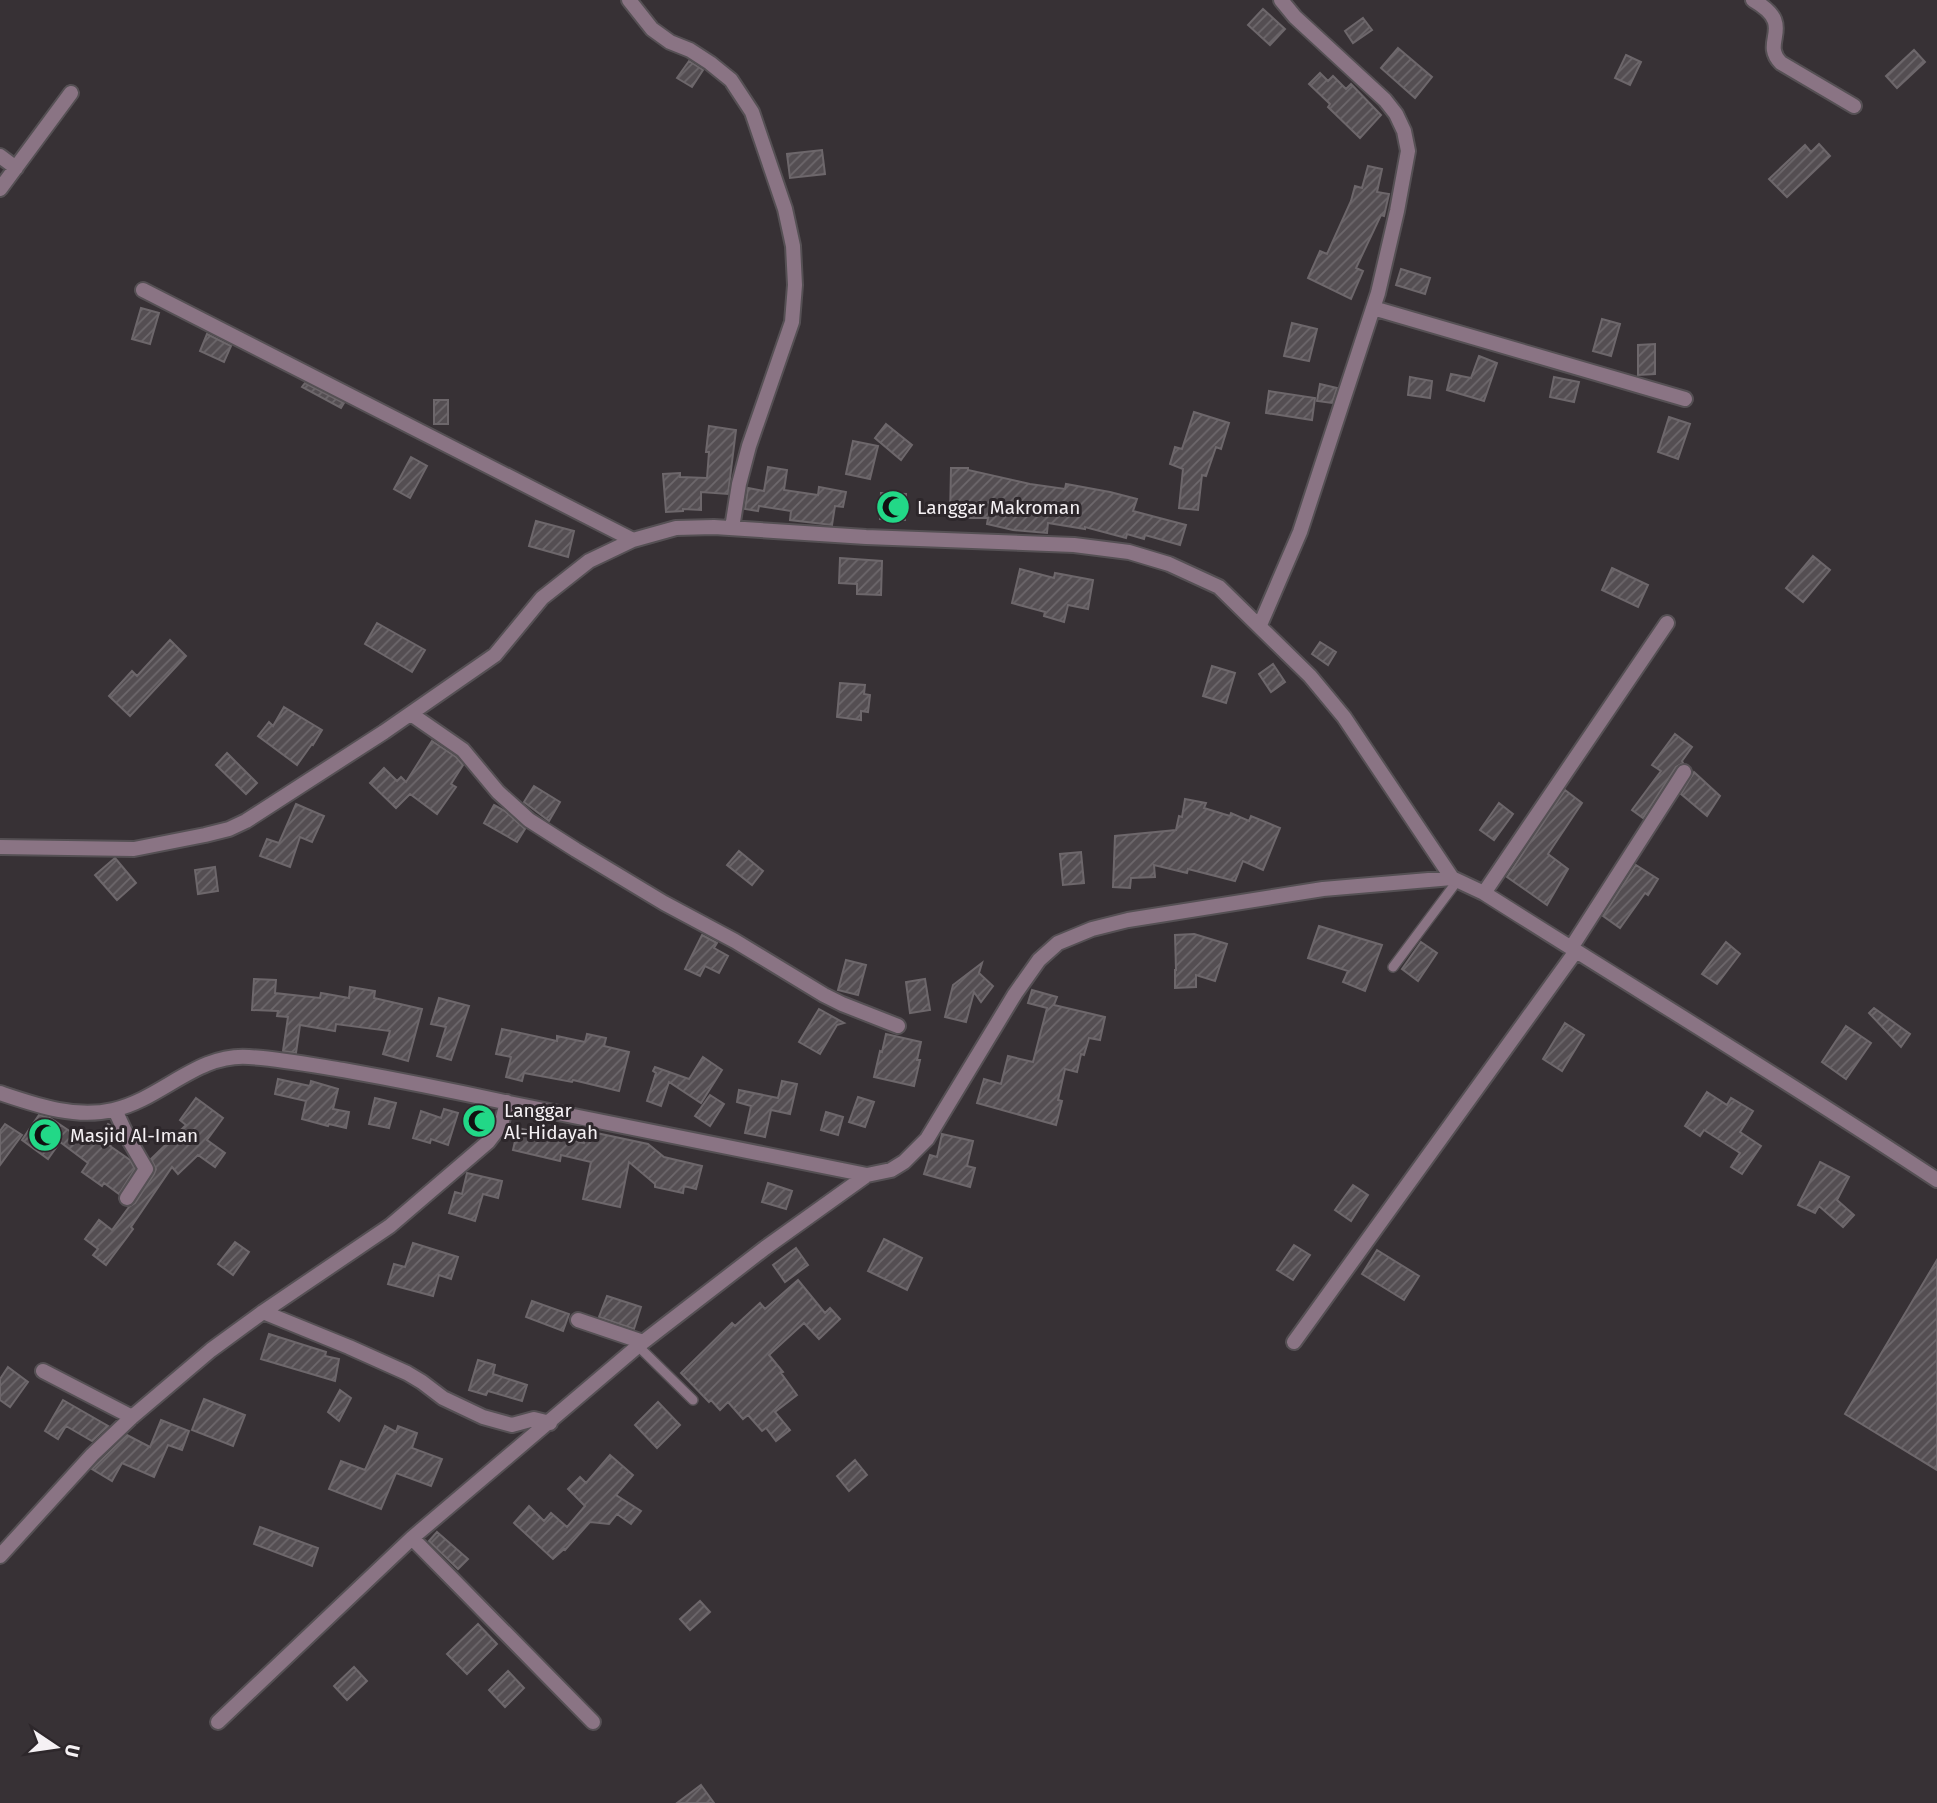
<svg xmlns="http://www.w3.org/2000/svg" width="1937" height="1803" viewBox="0 0 1937 1803" font-family="'Fira Sans',sans-serif">
	<style>
		.building { fill: url(#building-hatch); stroke: #6d676b; stroke-width: 2 }
		.lines { fill: none; stroke-linecap: round; stroke-linejoin: round }
		.service-casing { stroke: #555054; stroke-width: 12 }
		.minor-casing { stroke: #555054; stroke-width: 18 }
		.service { stroke: #8a7484; stroke-width: 9 }
		.minor { stroke: #8a7484; stroke-width: 14 }
		.labels { text-anchor: middle; dominant-baseline: central; stroke-width: 6; stroke-linejoin: round; paint-order: stroke }
		.poi-label { font-size: 19px; fill: #f5f1f4; stroke: #2d272b; text-anchor: start }
	</style>
	<defs>
		<pattern id="building-hatch" width="6" height="6" patternUnits="userSpaceOnUse" patternTransform="scale(1.75)"><rect width="6" height="6" fill="#544e52"/><path d="M-1 1l2-2M0 6l6-6M5 7l2-2" fill="none" stroke="#6d686c"/></pattern>
	</defs>
	<rect width="100%" height="100%" fill="#373135"/>
	<path class="building" d="M1263 9 1285 29 1270 45 1248 25Z
		M1363 18 1372 30 1353 43 1345 31Z
		M1398 48 1432 77 1415 98 1381 68Z
		M1914 50 1925 62 1897 88 1886 76Z
		M1626 55 1641 62 1630 85 1615 78Z
		M689 61 703 70 692 87 677 78Z
		M1320 73 1328 81 1333 76 1346 89 1351 84 1381 115 1360 138 1328 107 1330 104 1309 84Z
		M1819 144 1830 156 1787 197 1769 179 1805 145 1811 152Z
		M822 150 825 174 790 178 787 154Z
		M1368 166 1382 169 1377 192 1389 194 1384 216 1381 215 1356 268 1363 271 1351 299 1308 278 1320 251 1327 254 1351 201 1355 186 1362 188Z
		M1401 269 1430 278 1425 294 1396 285Z
		M141 308 159 313 150 344 132 339Z
		M1602 319 1620 324 1611 356 1593 351Z
		M1292 323 1317 329 1309 361 1284 356Z
		M207 334 231 346 224 362 200 351Z
		M1655 344V374L1638 375V345Z
		M1479 356 1497 363 1484 401 1447 390 1451 374 1471 378Z
		M1410 377 1432 381 1430 398 1408 395Z
		M1554 377 1579 382 1574 402 1550 397Z
		M305 383 344 403 341 408 302 387Z
		M1320 384 1337 388 1332 403 1317 401Z
		M1269 391 1315 398 1312 420 1266 413Z
		M434 400H448V424H434Z
		M1194 412 1229 423 1221 449 1216 447 1206 476 1202 475 1198 510 1179 508 1183 469 1170 464 1175 447 1182 449Z
		M1669 417 1690 424 1678 459 1658 452Z
		M886 424 912 445 901 460 875 438Z
		M709 426 736 430 728 494 701 492V510L683 509V511L666 512 663 474 680 473V477L707 478 709 452H706Z
		M853 441 878 446 870 479 846 474Z
		M411 457 427 466 410 498 394 489Z
		M768 467 787 470 784 490 818 495 819 487 846 492 843 507 835 506 832 525 790 520 791 511 759 506 758 511 745 509 748 488 764 491Z
		M951 468H968V470L1030 484 1065 489 1066 484 1110 492 1137 499 1133 511 1186 525 1180 545 1145 535 1144 539 1127 534 1126 538 1085 527V529L1048 523 1047 533 1013 530 987 524 988 518H950Z
		M881 493 906 494 905 520 880 519Z
		M536 521 574 531 568 557 529 546Z
		M1813 556 1830 570 1803 602 1786 588Z
		M840 558 882 561 881 595 857 594V584L839 583Z
		M1612 568 1648 585 1638 607 1602 590Z
		M1020 569 1054 578 1055 573 1093 580 1088 609 1068 605 1064 622 1044 616 1045 612 1012 603Z
		M377 623 425 650 412 672 365 644Z
		M170 640 186 656 130 716 109 696 132 671 137 676Z
		M1320 642 1336 652 1328 665 1312 654Z
		M1273 664 1285 682 1271 692 1259 674Z
		M1212 666 1235 673 1226 703 1203 696Z
		M840 683 865 685 864 694 870 695 868 712 861 711V720L837 717Z
		M284 707 322 730 313 745 312 744 297 765 258 736 269 722 273 726Z
		M1675 734 1692 747 1682 761 1683 763 1676 767 1643 818 1632 810 1661 771 1652 765Z
		M432 741 456 757 463 765 451 784 456 787 437 814 410 794 396 808 370 783 384 768 397 781 401 777 406 782Z
		M227 753 257 783 246 794 216 765Z
		M1694 772 1720 796 1707 816 1681 794Z
		M534 786 560 802 549 821 524 802Z
		M1565 790 1582 803 1548 854 1568 869 1547 905 1507 877Z
		M1185 799 1206 803 1204 808 1230 816 1231 813 1249 821 1251 816 1280 828 1263 870 1243 861 1235 881 1188 869 1187 873 1154 865 1155 877 1131 878 1130 888 1113 887 1115 836 1176 830 1179 816 1182 817Z
		M1499 803 1513 814 1494 840 1480 830Z
		M296 804 324 816 312 842 300 837 290 867 260 856 267 839 279 843Z
		M494 805 505 811 525 829 517 842 484 823Z
		M739 851 763 871 752 885 727 865Z
		M1081 852 1084 883 1063 885 1060 854Z
		M115 858 136 883 117 900 95 875Z
		M1636 865 1658 879 1648 895 1645 893 1620 928 1603 916Z
		M215 867 218 891 198 894 195 870Z
		M1319 926 1382 945 1365 991 1343 982 1348 971 1308 958Z
		M1194 934 1227 944 1215 981 1196 975V987L1175 988V970H1176L1175 935Z
		M702 935 717 943 714 948 728 956 719 973 705 966 700 976 685 969Z
		M1421 942 1437 953 1418 981 1402 969Z
		M1726 942 1740 954 1717 984 1702 974Z
		M846 960 866 965 858 995 838 990Z
		M982 963 979 973 993 986 981 1002 974 992 966 1022 945 1017 953 985Z
		M254 979 276 980 275 993 320 998 321 993 349 998 350 987 375 991 374 998 422 1009 408 1061 383 1054 390 1031 336 1024 335 1031 300 1025 296 1053 283 1051 288 1017 277 1016 278 1011 252 1010Z
		M925 979 930 1010 910 1013 906 982Z
		M1032 990 1057 997 1054 1005 1105 1017 1100 1040 1089 1038 1084 1055 1081 1054 1077 1072 1065 1069 1058 1100 1062 1101 1056 1125 977 1103 984 1079 1001 1084 1008 1056 1033 1062 1047 1008 1028 1003Z
		M439 998 469 1006 451 1060 437 1056 446 1027 431 1024Z
		M1874 1008 1910 1034 1901 1047 1869 1013Z
		M819 1009 844 1023 837 1025 820 1054 799 1042Z
		M1565 1023 1584 1035 1562 1071 1543 1059Z
		M1846 1026 1871 1043 1846 1079 1822 1062Z
		M502 1029 557 1041V1036L585 1042 587 1034 606 1038 604 1046 629 1052 619 1091 573 1080 572 1082 524 1073 522 1081 506 1077 511 1057 496 1054Z
		M886 1034 921 1042 917 1060H920L914 1086 874 1077 880 1051 882 1052Z
		M703 1057 722 1070 701 1103 669 1082 661 1106 647 1101 656 1073 653 1071 655 1067 689 1079Z
		M278 1079 310 1086 311 1081 338 1089 333 1109 349 1112 346 1128 329 1124 328 1126 302 1119 306 1101 275 1094Z
		M782 1081 797 1084 790 1114 771 1110 765 1137 745 1133 751 1106 737 1102 739 1090 778 1098Z
		M1707 1092 1727 1105 1731 1098 1753 1111 1740 1132 1761 1146 1742 1174 1731 1167 1740 1153 1704 1130 1700 1136 1685 1126Z
		M710 1095 724 1104 710 1126 695 1116Z
		M858 1097 874 1102 865 1127 849 1122Z
		M196 1098 223 1118 207 1140 225 1153 215 1167 198 1155 178 1174 172 1167 131 1227 133 1229 106 1265 93 1255 98 1249 85 1239 99 1220 112 1230 129 1207 135 1203 154 1174 156 1169 151 1159 186 1125 180 1120Z
		M375 1098 396 1103 389 1128 369 1124Z
		M474 1108 492 1114 486 1128 482 1135 466 1129Z
		M444 1109 458 1113 448 1145 431 1139 430 1143 413 1138 421 1111 441 1118Z
		M826 1112 843 1117 838 1135 821 1130Z
		M39 1115 50 1118 80 1138 84 1133 96 1142 108 1124 112 1126 117 1137 110 1146 130 1160 135 1169 119 1194 104 1183 102 1186 82 1172 88 1163 60 1142 48 1159 22 1140Z
		M5 1124 22 1135 0 1165V1131Z
		M518 1128 584 1143 587 1131 648 1144 664 1157 702 1166 696 1189 684 1186 683 1193 655 1187V1184L629 1162 620 1207 583 1199 591 1162 561 1155 560 1161 513 1150Z
		M942 1134 973 1141 967 1166 975 1168 970 1187 924 1174 930 1155 937 1157Z
		M1820 1162 1849 1177 1837 1200 1854 1215 1843 1227 1819 1206 1815 1213 1798 1205Z
		M467 1173 502 1181 498 1198 483 1194 475 1221 449 1213 455 1192 462 1194Z
		M768 1183 792 1191 786 1209 762 1202Z
		M1353 1185 1368 1195 1351 1221 1335 1210Z
		M884 1239 922 1258 907 1290 868 1271Z
		M235 1242 249 1252 233 1275 218 1264Z
		M413 1243 458 1257 451 1279 439 1275 433 1296 388 1284 394 1264 405 1267Z
		M1294 1245 1310 1255 1293 1280 1277 1270Z
		M796 1248 808 1265 785 1282 773 1265Z
		M1377 1250 1419 1276 1404 1300 1362 1274Z
		M1937 1260V1470L1845 1414Z
		M798 1280 825 1313 830 1308 840 1319 819 1339 804 1323 769 1355 783 1372 781 1373 797 1395 775 1412 790 1430 776 1441 766 1428 762 1431 748 1415 743 1419 728 1402 720 1410 711 1400 709 1402 681 1373 732 1323 735 1326 760 1303 765 1309Z
		M607 1296 641 1307 634 1329 599 1317Z
		M532 1301 569 1314 563 1331 526 1317Z
		M269 1334 326 1352 325 1356 339 1359 335 1381 261 1359Z
		M478 1360 495 1365 493 1374 527 1385 522 1401 488 1391 486 1395 469 1390Z
		M8 1367 28 1382 10 1407 0 1400V1379Z
		M340 1390 351 1398 339 1421 328 1412Z
		M204 1399 245 1415 233 1446 192 1430Z
		M63 1400 108 1426 92 1441 66 1426 58 1439 45 1431Z
		M658 1402 680 1425 657 1448 635 1425Z
		M161 1420 189 1431 182 1450 168 1445 154 1477 122 1463 112 1481 92 1469 127 1435 150 1447Z
		M385 1426 396 1432 398 1426 417 1433 412 1448 442 1459 431 1486 396 1473 381 1509 329 1489 341 1461 365 1470Z
		M610 1455 633 1475 616 1495 641 1511 631 1524 617 1514 609 1524 590 1522 565 1550 564 1549 553 1559 514 1523 529 1506 544 1521 551 1513 567 1527 585 1506 568 1489 580 1477 586 1483Z
		M855 1460 867 1475 849 1491 837 1476Z
		M260 1527 318 1548 312 1566 254 1544Z
		M437 1532 468 1559 458 1569 429 1541Z
		M700 1601 710 1612 690 1630 680 1619Z
		M478 1624 497 1644 467 1674 447 1654Z
		M354 1667 367 1681 347 1700 334 1686Z
		M508 1671 524 1688 505 1707 489 1690Z
		M701 1785 714 1803H677Z"/>
	<g class="lines">
		<g class="service-casing">
			<path id="service" d="M1393 967 1458 880
				M638 1346 693 1400"/>
		</g>
		<g class="minor-casing">
			<path id="minor" d="M629 0 652 29 670 42 690 50 710 63 731 80 752 112 785 209 793 246 795 285 792 322 749 446 739 484 732 528
				M1753 0C1798 26 1759 41 1781 63L1854 106
				M0 156 16 168
				M0 189 71 93
				M143 290 633 540
				M1373 308 1685 399
				M1260 625 1300 532 1378 293 1397 211 1408 151 1404 131 1396 114 1385 100 1295 17 1281 0
				M411 714 463 750 498 792 529 820 576 850 664 903 735 941 824 995 842 1004 898 1026
				M0 847 134 849 205 835 229 829 246 821 384 732 495 655 542 598 589 561 633 540 676 528 714 527 866 537 1074 545 1129 552 1169 564 1219 587 1310 676 1344 717 1452 878
				M1484 893 1667 623
				M1571 948 1684 772
				M0 1093C36 1105 75 1119 113 1110 162 1099 197 1053 249 1057 281 1059 312 1065 343 1070 399 1080 454 1091 509 1103 628 1127 747 1151 867 1175L891 1170 904 1162 927 1139 1015 994 1039 960 1058 943 1092 929 1128 920 1323 889 1452 878 1484 893C1635 989 1788 1081 1937 1180
				M115 1110 128 1138 146 1169 127 1198
				M263 1312 349 1347 407 1373 422 1382 443 1398 483 1417 512 1425 534 1419 550 1423
				M578 1320 643 1342
				M1294 1342 1576 951
				M43 1371 132 1417
				M412 1538 593 1722
				M0 1556 92 1455 132 1417 211 1350 263 1312 390 1226 488 1142 501 1125 507 1102
				M218 1722 412 1538 638 1346 765 1248 867 1175"/>
		</g>
		<use href="#service" class="service"/>
		<use href="#minor" class="minor"/>
	</g>
	<defs>
		<g id="mosque-disc" transform="scale(1.75)"><circle r="9.5" fill="#22d887" stroke="#2d272b"/><path d="M3.5-4.9A6 6 0 1 0 3.5 4.9A5 5 0 1 1 3.5-4.9Z" fill="#111"/></g>
	</defs>
	<g fill-rule="evenodd">
		<use href="#mosque-disc" x="893" y="507"/>
		<use href="#mosque-disc" x="479" y="1121"/>
		<use href="#mosque-disc" x="45" y="1135"/>
	</g>
	<g class="labels">
		<g class="poi-label">
			<text x="917" y="507">Langgar Makroman</text>
			<text x="504" y="1110">Langgar<tspan x="504" dy="22">Al-Hidayah</tspan></text>
			<text x="70" y="1135">Masjid Al-Iman</text>
		</g>
	</g>
	<g transform="translate(56 1747) rotate(103)" stroke="#2d272b" stroke-width="5" paint-order="stroke">
	<path d="M0-5L12 26L0 18L-12 26Z" fill="#f5f1f4"/>
	<text y="-10" font-size="19" font-weight="bold" text-anchor="middle" fill="#f5f1f4">U</text>
	</g>
</svg>
